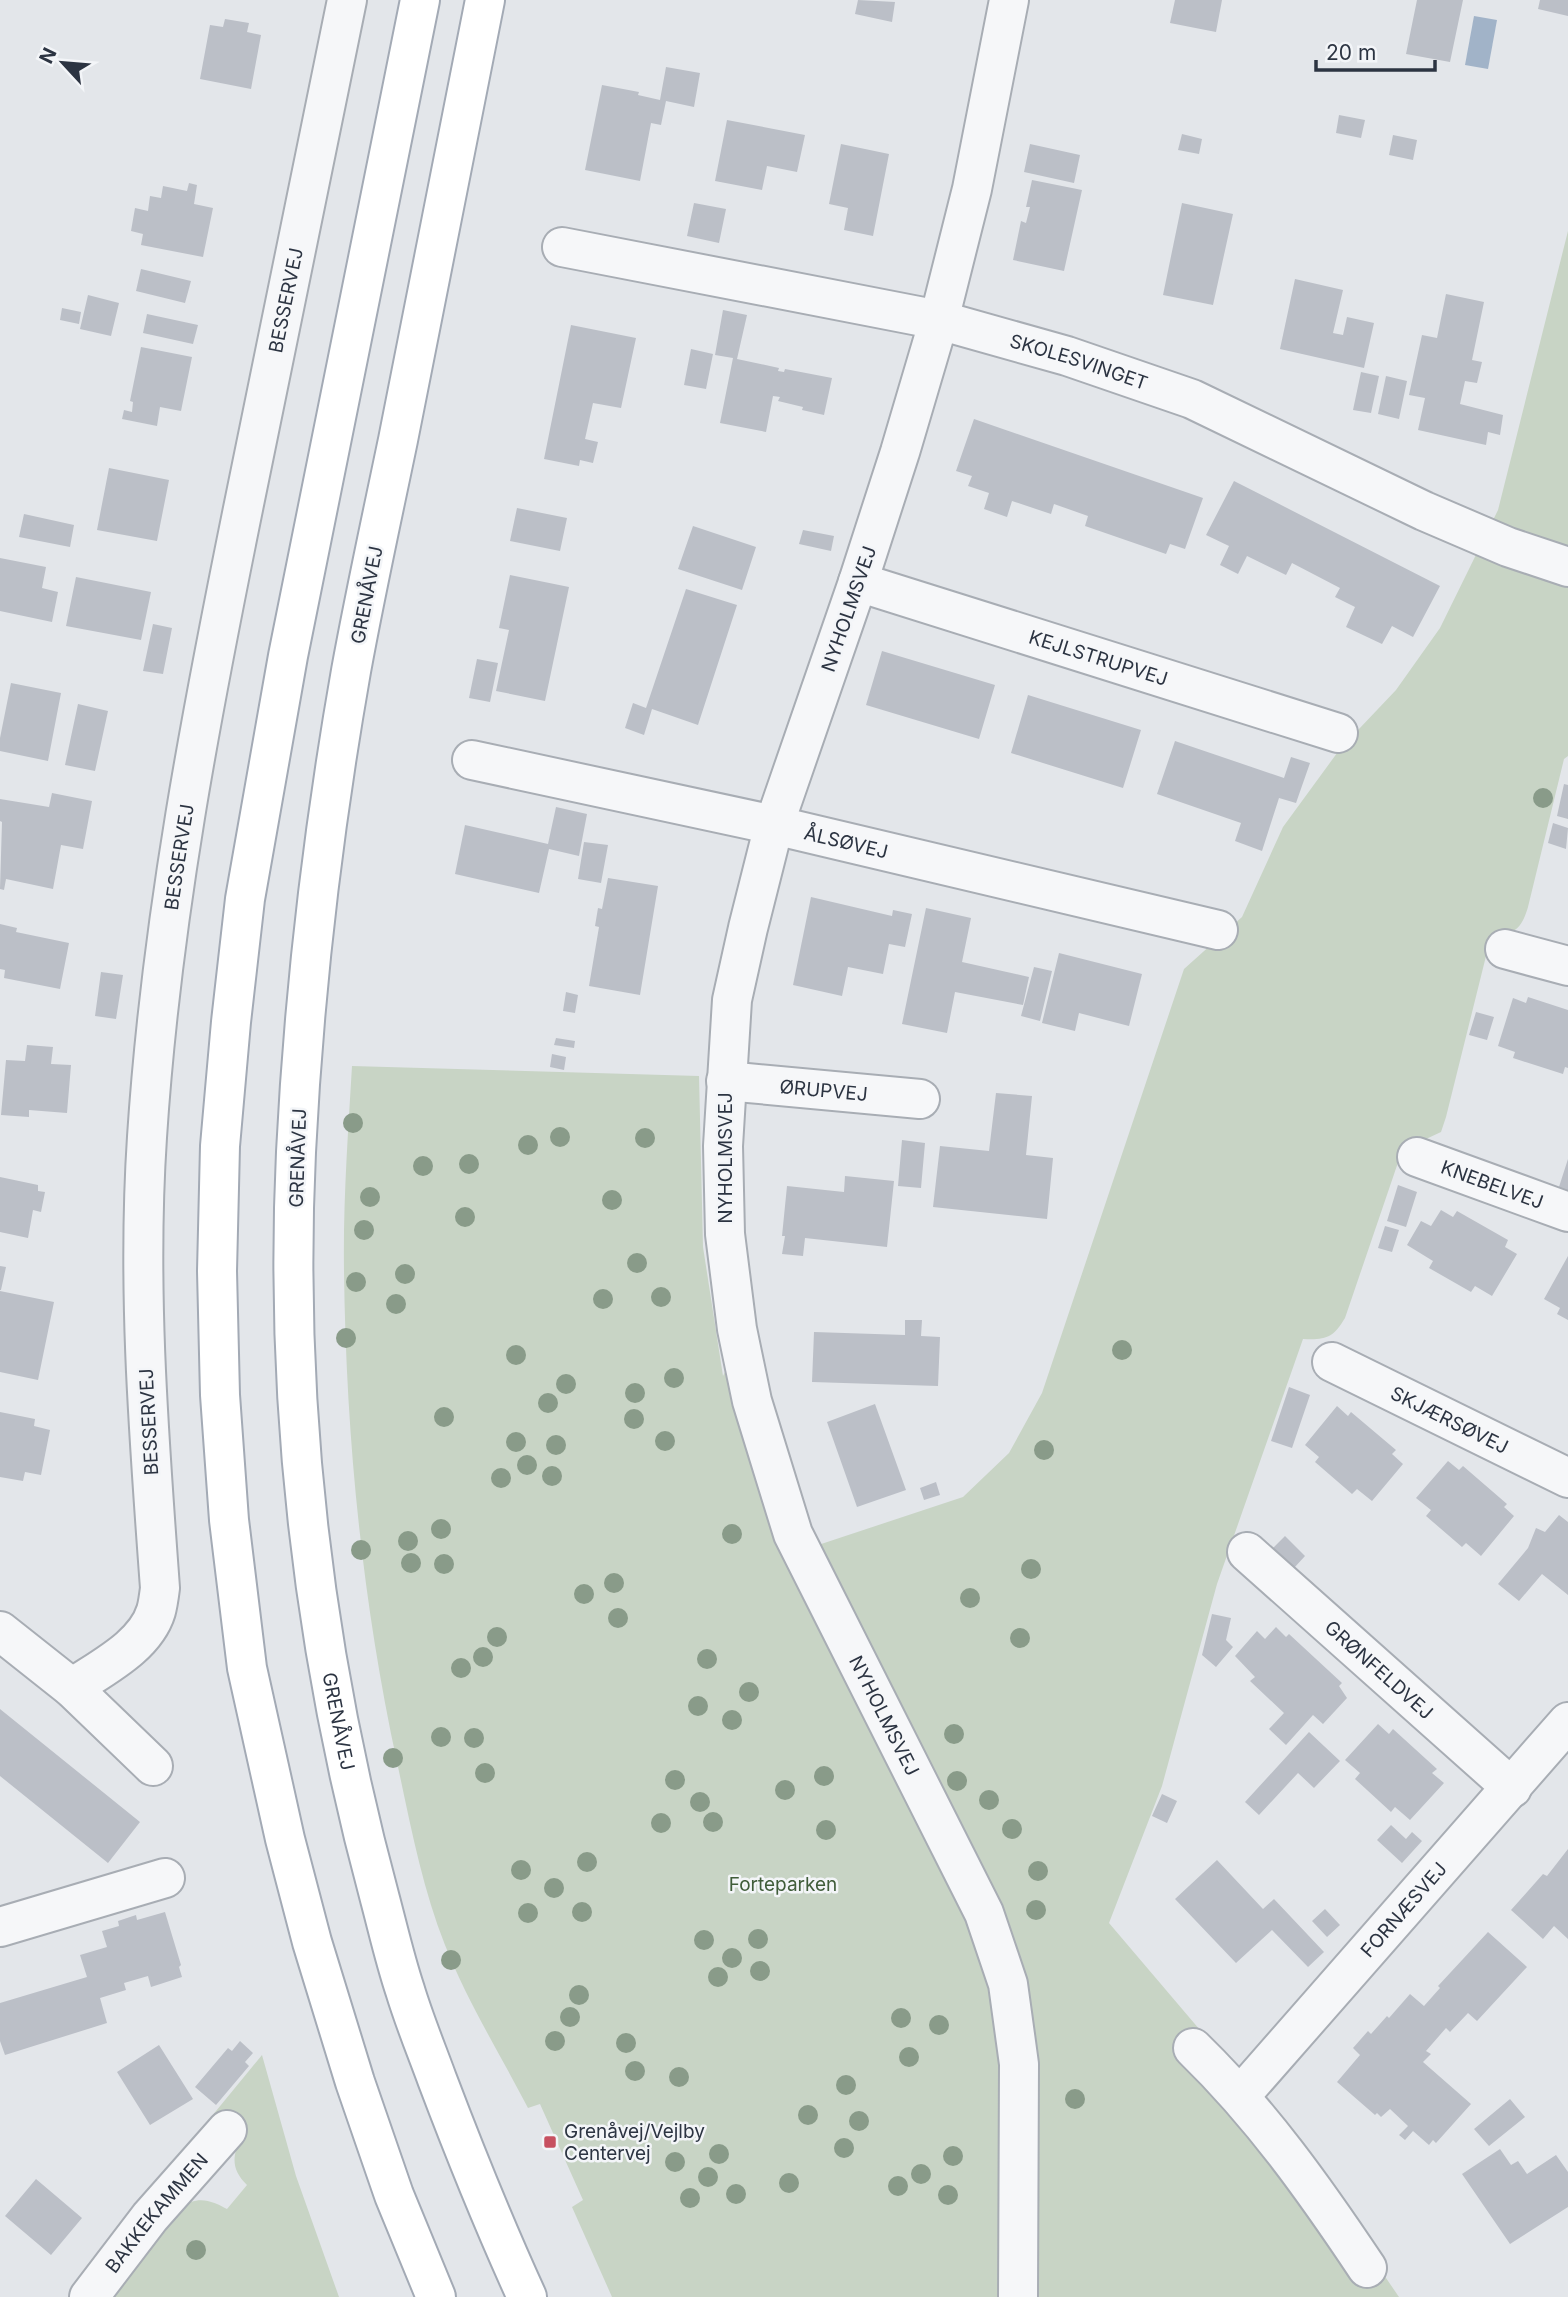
<svg xmlns="http://www.w3.org/2000/svg" width="1568" height="2297" viewBox="0 0 1568 2297" font-family="Inter,sans-serif">
	<style>
		.green { fill: #c8d4c5 }
		.water { fill: #a1b3c8 }
		.building { fill: #bbbfc7 }
		.lines { fill: none; stroke-linecap: round; stroke-linejoin: round }
		.minor-casing { stroke: #a8adb4; stroke-width: 42 }
		.major-casing { stroke: #a3aab5; stroke-width: 42 }
		.minor { stroke: #f6f7f9; stroke-width: 38 }
		.major { stroke: #fff; stroke-width: 38 }
		.tree { fill: #899b89 }
		.poi-dot { fill: #c75161; stroke: #f3f5f8; stroke-width: 2.5 }
		.labels { text-anchor: middle; dominant-baseline: central; stroke-width: 5; stroke-linejoin: round; paint-order: stroke }
		.street-label { font-size: 19px; fill: #2c3442; stroke: #f3f5f8 }
		.park-label { font-size: 19px; fill: #405d3a; stroke: #f3f5f8 }
		.poi-label { font-size: 19px; fill: #2c3442; stroke: #f3f5f8; text-anchor: start }
	</style>
	<rect width="100%" height="100%" fill="#e3e6ea"/>
	<path class="green" d="M1568 231V756L1564 759 1528 907C1521 930 1515 934 1491 936L1446 1117 1441 1132 1426 1139 1405 1142 1345 1318C1333 1338 1326 1340 1303 1339L1217 1584 1162 1786 1109 1923 1285 2130 1399 2297H612L572 2207 583 2200 540 2104 528 2108C500 2054 467 2001 445 1945 422 1887 410 1823 397 1762 362 1600 346 1436 344 1271 343 1202 348 1134 352 1066L699 1076 703 1247 723 1376 725 1372 733 1405 785 1556 963 1497 1009 1453 1042 1393 1184 969 1242 917 1283 827 1340 749 1396 690 1440 628 1498 510Z
		M262 2055 296 2176 339 2297H107C124 2276 168 2210 191 2202 204 2197 216 2203 227 2209L247 2185C231 2169 232 2157 241 2137L175 2161Z"/>
	<path class="water" d="M1474 16 1497 20 1488 69 1465 65Z"/>
	<path class="building" d="M858 0 895 2 892 22 855 14Z
		M1175 0H1222L1216 32 1170 23Z
		M1417 0H1463L1450 62 1406 54Z
		M1540 0H1568V16L1538 9Z
		M225 19 249 23 247 32 261 35 251 89 200 79 210 25 223 27Z
		M666 67 700 73 694 107 666 101 661 125 651 123 640 181 585 170 602 85 639 92 638 95 660 100Z
		M1339 115 1365 120 1361 138 1336 133Z
		M727 120 805 135 797 172 767 166 762 190 715 181Z
		M1182 134 1202 139 1199 154 1178 150Z
		M1393 135 1417 140 1413 160 1389 155Z
		M841 144 889 154 873 236 844 230 848 208 829 204Z
		M1030 144 1080 155 1074 183 1024 172Z
		M1032 180 1082 190 1064 271 1013 260 1021 221 1026 223 1030 207H1026Z
		M189 183 197 185 194 204 213 208 203 257 141 245 143 234 131 231 135 208 148 211 150 196 161 198 163 186 187 191Z
		M694 203 726 209 719 243 687 236Z
		M1182 203 1233 214 1213 305 1163 295Z
		M141 269 191 281 185 303 136 291Z
		M1295 279 1343 290 1333 333 1343 335 1347 317 1374 323 1364 368 1280 349Z
		M1446 294 1484 302 1472 360 1482 362 1477 383 1465 381 1460 404 1503 415 1500 435 1488 432 1486 445 1418 430 1425 398 1409 395 1422 335 1437 338Z
		M88 295 119 303 111 336 80 329Z
		M62 308 81 312 79 324 60 320Z
		M723 310 747 315 737 359 779 368 778 371 784 372 785 369 832 378 824 415 802 410 803 407 778 401 780 397 773 396 766 432 720 423 733 358 715 355Z
		M147 314 198 325 193 344 143 333Z
		M571 325 636 338 621 408 593 403 585 439 598 442 593 463 580 460 579 466 544 459Z
		M141 347 192 357 181 411 160 407 157 426 122 419 124 410 132 412 133 402 130 401Z
		M691 349 713 354 706 389 684 385Z
		M1361 372 1379 376 1371 413 1353 410Z
		M1386 376 1407 381 1399 419 1378 414Z
		M974 419 1203 498 1185 549 1170 544 1166 554 1085 526 1088 516 1054 504 1051 514 1012 501 1007 517 984 509 989 493 968 486 972 476 956 471Z
		M109 468 169 480 157 541 97 530Z
		M1234 481 1440 586 1413 637 1392 626 1382 644 1346 627 1355 607 1335 597 1340 588 1292 563 1286 575 1247 556 1238 574 1220 565 1229 546 1206 535Z
		M517 508 567 518 560 551 510 541Z
		M24 514 74 525 70 547 19 537Z
		M693 526 756 547 742 590 678 569Z
		M803 530 834 536 831 551 799 544Z
		M0 558 46 567 42 588 58 592 52 622 0 611Z
		M510 575 569 587 545 701 496 691 509 630 499 628Z
		M76 577 151 592 141 640 66 626Z
		M686 589 737 605 698 725 652 709 644 735 625 728 633 703 646 708Z
		M153 624 172 628 163 674 143 671Z
		M882 651 995 685 979 739 866 705Z
		M477 659 498 663 490 702 469 698Z
		M11 683 61 693 48 761 0 751V738Z
		M1028 695 1141 730 1123 788 1011 753Z
		M78 704 108 711 95 771 65 765Z
		M1175 741 1284 778 1291 757 1310 763 1296 803 1279 798 1262 851 1235 841 1241 823 1157 794Z
		M1564 784 1568 785V819L1557 816Z
		M52 793 92 801 83 849 61 845 53 889 6 879 4 890 0 889 2 822 0 821V799L49 807Z
		M556 807 587 814 579 856 549 849 539 893 455 874 465 825 548 844Z
		M1553 823 1568 828 1566 849 1548 843Z
		M584 842 608 845 601 883 578 879Z
		M608 878 658 886 640 995 589 986 599 927 595 926 598 908 602 909Z
		M811 897 892 916 893 910 912 914 905 947 889 944 883 974 848 967 842 996 793 985Z
		M926 908 971 918 962 962 1029 977 1023 1005 955 992 947 1033 902 1024Z
		M0 924 17 928 16 932 69 943 60 989 4 978 5 970 0 969Z
		M1059 953 1142 974 1129 1026 1079 1013 1075 1031 1042 1023Z
		M1034 967 1052 971 1040 1021 1021 1016Z
		M101 972 123 975 116 1019 95 1016Z
		M566 992 578 995 575 1013 563 1011Z
		M1528 997 1568 1010V1068L1565 1067 1563 1074 1513 1058 1515 1052 1498 1046 1513 998 1526 1003Z
		M1476 1012 1494 1017 1487 1040 1469 1035Z
		M556 1038 575 1041 574 1048 554 1045Z
		M27 1045 53 1047 51 1064 71 1065 67 1113 29 1110V1117L1 1115 6 1060 25 1061Z
		M552 1054 566 1057 564 1070 550 1067Z
		M996 1093 1032 1096 1026 1155 1053 1158 1047 1219 933 1207 940 1146 989 1151Z
		M902 1140 925 1143 921 1188 898 1186Z
		M1568 1159V1193L1558 1190Z
		M845 1176 894 1181 887 1247 805 1238 803 1256 782 1254 785 1236H782L787 1186 844 1192Z
		M0 1177 38 1185V1191L45 1192 41 1212 33 1210 28 1238 0 1232Z
		M1398 1185 1417 1192 1406 1227 1387 1221Z
		M1441 1210 1453 1217 1457 1211 1508 1240 1505 1247 1517 1254 1492 1296 1475 1286 1471 1292 1429 1268 1433 1261 1407 1245 1421 1221 1431 1226Z
		M1385 1226 1399 1230 1392 1252 1378 1248Z
		M1568 1256V1320L1557 1314 1560 1308 1544 1299Z
		M0 1266 6 1267 1 1290H0Z
		M0 1291 54 1302 38 1380 0 1372Z
		M905 1320H922L921 1336 940 1337 938 1386 812 1382 814 1332 905 1335Z
		M1289 1387 1310 1395 1292 1448 1271 1441Z
		M875 1404 906 1490 857 1507 827 1422Z
		M1337 1406 1348 1416 1351 1412 1396 1450 1392 1454 1403 1464 1372 1501 1357 1489 1352 1494 1315 1462 1319 1457 1305 1445Z
		M0 1412 35 1419 34 1426 50 1430 41 1475 25 1472 23 1481 0 1477Z
		M1448 1461 1459 1470 1463 1466 1507 1504 1504 1507 1514 1516 1481 1556 1466 1543 1462 1547 1426 1516 1431 1510 1416 1498Z
		M936 1482 940 1495 924 1500 920 1488Z
		M1559 1515 1568 1522V1595L1542 1574 1519 1601 1498 1584 1528 1548 1536 1528 1545 1532Z
		M1285 1536 1305 1556 1294 1568 1273 1548Z
		M1212 1614 1231 1618 1226 1640 1233 1647 1216 1667 1202 1655Z
		M1276 1627 1286 1637 1289 1634 1342 1683 1339 1686 1347 1698 1323 1724 1313 1715 1286 1745 1269 1729 1284 1713 1250 1681 1255 1677 1235 1656 1257 1631 1265 1639Z
		M0 1709 140 1822 108 1863 0 1776Z
		M1378 1724 1389 1734 1393 1729 1437 1769 1432 1773 1444 1783 1410 1820 1395 1807 1391 1812 1355 1779 1360 1773 1345 1760Z
		M1309 1732 1340 1761 1314 1788 1298 1773 1259 1815 1245 1802Z
		M1162 1794 1177 1801 1167 1823 1152 1816Z
		M1391 1825 1406 1839 1412 1832 1422 1841 1402 1863 1377 1840Z
		M1568 1849V1939L1554 1926 1543 1939 1511 1910 1543 1874 1547 1876Z
		M1217 1860 1263 1909 1274 1899 1324 1952 1308 1967 1272 1930 1236 1963 1175 1899Z
		M1325 1909 1340 1925 1327 1937 1312 1921Z
		M165 1912 181 1965 179 1967 182 1977 151 1987 148 1976 124 1983 126 1990 100 1998 107 2023 5 2055 0 2041V2003L87 1977 80 1955 107 1947 102 1931 119 1926 118 1921 136 1915 137 1920Z
		M1488 1932 1527 1967 1477 2021 1468 2013 1450 2032 1446 2028 1426 2051 1431 2054 1423 2062 1471 2104 1436 2143 1433 2140 1429 2145 1413 2131 1405 2140 1399 2135 1408 2126 1390 2109 1381 2117 1377 2113 1375 2115 1337 2082 1360 2055 1353 2048 1368 2031 1371 2034 1387 2016 1389 2018 1410 1994 1424 2006 1440 1988 1438 1986Z
		M240 2041 253 2053 245 2062 249 2066 216 2105 195 2087 228 2048 232 2051Z
		M159 2045 193 2099 150 2125 117 2072Z
		M1510 2099 1525 2117 1489 2146 1474 2129Z
		M1500 2149 1511 2165 1518 2161 1527 2174 1556 2155 1568 2172V2207L1510 2244 1462 2174Z
		M36 2179 82 2218 51 2255 5 2216Z"/>
	<g class="lines">
		<g class="minor-casing">
			<g id="minor">
				<path id="s1" d="M1009 0 972 189 939 320 900 452 858 582 774 825 748 928 732 1000 723 1146 725 1234 737 1329 752 1401 793 1534 984 1913 1008 1984 1019 2064 1018 2297"/>
				<path id="s2" d="M562 247 939 320 1067 356 1192 399 1424 511 1508 547 1568 567"/>
				<path id="s3" d="M858 582 1338 733"/>
				<path id="s4" d="M472 760 774 825 1218 930"/>
				<path d="M1505 949 1568 966"/>
				<path id="s5" d="M726 1081 920 1099"/>
				<path id="s6" d="M1417 1157 1568 1212"/>
				<path id="s7" d="M1332 1362 1568 1478"/>
				<path id="s8" d="M1247 1552 1512 1788"/>
				<path d="M0 1631 72 1688 153 1766"/>
				<path id="s9" d="M72 1688C101 1668 145 1647 156 1611 158 1604 159 1596 160 1588 149 1438 137 1288 147 1137 161 921 202 710 245 499 279 332 313 166 347 0"/>
				<path d="M0 1927 165 1878"/>
				<path d="M1193 2048C1261 2114 1315 2190 1367 2268"/>
				<path id="s10" d="M1240 2096 1568 1722"/>
				<path id="s11" d="M89 2297 150 2217 227 2130"/>
			</g>
		</g>
		<g class="major-casing">
			<g id="major">
				<path d="M420 0 288 656 245 899 231 1022 220 1146 217 1271 220 1395 229 1520 247 1668 285 1839 312 1942 355 2082 394 2195 436 2297"/>
				<path id="s12" d="M485 0C456 147 427 293 398 440 382 517 365 594 351 671 323 830 304 991 296 1152 284 1404 314 1656 380 1899 388 1929 395 1960 405 1990 414 2020 426 2049 437 2079 465 2153 494 2225 527 2297"/>
			</g>
		</g>
		<use href="#minor" class="minor"/>
		<use href="#major" class="major"/>
	</g>
	<g class="tree">
		<circle cx="1543" cy="798" r="10"/>
		<circle cx="353" cy="1123" r="10"/>
		<circle cx="560" cy="1137" r="10"/>
		<circle cx="645" cy="1138" r="10"/>
		<circle cx="528" cy="1145" r="10"/>
		<circle cx="469" cy="1164" r="10"/>
		<circle cx="423" cy="1166" r="10"/>
		<circle cx="370" cy="1197" r="10"/>
		<circle cx="612" cy="1200" r="10"/>
		<circle cx="465" cy="1217" r="10"/>
		<circle cx="364" cy="1230" r="10"/>
		<circle cx="637" cy="1263" r="10"/>
		<circle cx="405" cy="1274" r="10"/>
		<circle cx="356" cy="1282" r="10"/>
		<circle cx="661" cy="1297" r="10"/>
		<circle cx="603" cy="1299" r="10"/>
		<circle cx="396" cy="1304" r="10"/>
		<circle cx="346" cy="1338" r="10"/>
		<circle cx="1122" cy="1350" r="10"/>
		<circle cx="516" cy="1355" r="10"/>
		<circle cx="674" cy="1378" r="10"/>
		<circle cx="566" cy="1384" r="10"/>
		<circle cx="635" cy="1393" r="10"/>
		<circle cx="548" cy="1403" r="10"/>
		<circle cx="444" cy="1417" r="10"/>
		<circle cx="634" cy="1419" r="10"/>
		<circle cx="665" cy="1441" r="10"/>
		<circle cx="516" cy="1442" r="10"/>
		<circle cx="556" cy="1445" r="10"/>
		<circle cx="1044" cy="1450" r="10"/>
		<circle cx="527" cy="1465" r="10"/>
		<circle cx="552" cy="1476" r="10"/>
		<circle cx="501" cy="1478" r="10"/>
		<circle cx="441" cy="1529" r="10"/>
		<circle cx="732" cy="1534" r="10"/>
		<circle cx="408" cy="1541" r="10"/>
		<circle cx="361" cy="1550" r="10"/>
		<circle cx="411" cy="1563" r="10"/>
		<circle cx="444" cy="1564" r="10"/>
		<circle cx="1031" cy="1569" r="10"/>
		<circle cx="614" cy="1583" r="10"/>
		<circle cx="584" cy="1594" r="10"/>
		<circle cx="970" cy="1598" r="10"/>
		<circle cx="618" cy="1618" r="10"/>
		<circle cx="497" cy="1637" r="10"/>
		<circle cx="1020" cy="1638" r="10"/>
		<circle cx="483" cy="1657" r="10"/>
		<circle cx="707" cy="1659" r="10"/>
		<circle cx="461" cy="1668" r="10"/>
		<circle cx="749" cy="1692" r="10"/>
		<circle cx="698" cy="1706" r="10"/>
		<circle cx="732" cy="1720" r="10"/>
		<circle cx="954" cy="1734" r="10"/>
		<circle cx="441" cy="1737" r="10"/>
		<circle cx="474" cy="1738" r="10"/>
		<circle cx="393" cy="1758" r="10"/>
		<circle cx="485" cy="1773" r="10"/>
		<circle cx="824" cy="1776" r="10"/>
		<circle cx="675" cy="1780" r="10"/>
		<circle cx="957" cy="1781" r="10"/>
		<circle cx="785" cy="1790" r="10"/>
		<circle cx="989" cy="1800" r="10"/>
		<circle cx="700" cy="1802" r="10"/>
		<circle cx="713" cy="1822" r="10"/>
		<circle cx="661" cy="1823" r="10"/>
		<circle cx="1012" cy="1829" r="10"/>
		<circle cx="826" cy="1830" r="10"/>
		<circle cx="587" cy="1862" r="10"/>
		<circle cx="521" cy="1870" r="10"/>
		<circle cx="1038" cy="1871" r="10"/>
		<circle cx="554" cy="1888" r="10"/>
		<circle cx="1036" cy="1910" r="10"/>
		<circle cx="582" cy="1912" r="10"/>
		<circle cx="528" cy="1913" r="10"/>
		<circle cx="758" cy="1939" r="10"/>
		<circle cx="704" cy="1940" r="10"/>
		<circle cx="732" cy="1958" r="10"/>
		<circle cx="451" cy="1960" r="10"/>
		<circle cx="760" cy="1971" r="10"/>
		<circle cx="718" cy="1977" r="10"/>
		<circle cx="579" cy="1995" r="10"/>
		<circle cx="570" cy="2017" r="10"/>
		<circle cx="901" cy="2018" r="10"/>
		<circle cx="939" cy="2025" r="10"/>
		<circle cx="555" cy="2041" r="10"/>
		<circle cx="626" cy="2043" r="10"/>
		<circle cx="909" cy="2057" r="10"/>
		<circle cx="635" cy="2071" r="10"/>
		<circle cx="679" cy="2077" r="10"/>
		<circle cx="846" cy="2085" r="10"/>
		<circle cx="1075" cy="2099" r="10"/>
		<circle cx="808" cy="2115" r="10"/>
		<circle cx="859" cy="2121" r="10"/>
		<circle cx="844" cy="2148" r="10"/>
		<circle cx="719" cy="2154" r="10"/>
		<circle cx="953" cy="2156" r="10"/>
		<circle cx="675" cy="2162" r="10"/>
		<circle cx="921" cy="2174" r="10"/>
		<circle cx="708" cy="2177" r="10"/>
		<circle cx="789" cy="2183" r="10"/>
		<circle cx="898" cy="2186" r="10"/>
		<circle cx="736" cy="2194" r="10"/>
		<circle cx="948" cy="2195" r="10"/>
		<circle cx="690" cy="2198" r="10"/>
		<circle cx="196" cy="2250" r="10"/>
	</g>
	<rect class="poi-dot" x="543" y="2135" width="14" height="14" rx="3.5"/>
	<g class="labels">
		<g class="street-label">
			<text stroke="none"><textPath href="#s9" startOffset="1440">BESSERVEJ</textPath></text>
			<text stroke="none"><textPath href="#s2" startOffset="530">SKOLESVINGET</textPath></text>
			<text transform="translate(367 595) rotate(-79)">GRENÅVEJ</text>
			<text transform="translate(849 609) rotate(-71)">NYHOLMSVEJ</text>
			<text stroke="none"><textPath href="#s3" startOffset="252">KEJLSTRUPVEJ</textPath></text>
			<text stroke="none"><textPath href="#s4" startOffset="383">ÅLSØVEJ</textPath></text>
			<text stroke="none"><textPath href="#s9" startOffset="873">BESSERVEJ</textPath></text>
			<text stroke="none"><textPath href="#s5" startOffset="98">ØRUPVEJ</textPath></text>
			<text transform="translate(298 1158) rotate(-88)">GRENÅVEJ</text>
			<text transform="translate(725 1158) rotate(-90)">NYHOLMSVEJ</text>
			<text stroke="none"><textPath href="#s6" startOffset="80">KNEBELVEJ</textPath></text>
			<text stroke="none"><textPath href="#s7" startOffset="131">SKJÆRSØVEJ</textPath></text>
			<text transform="translate(149 1422) rotate(-93)">BESSERVEJ</text>
			<text stroke="none"><textPath href="#s8" startOffset="177">GRØNFELDVEJ</textPath></text>
			<text stroke="none"><textPath href="#s1" startOffset="1785">NYHOLMSVEJ</textPath></text>
			<text stroke="none"><textPath href="#s12" startOffset="1741">GRENÅVEJ</textPath></text>
			<text stroke="none"><textPath href="#s10" startOffset="248">FORNÆSVEJ</textPath></text>
			<text stroke="none"><textPath href="#s11" startOffset="108">BAKKEKAMMEN</textPath></text>
		</g>
		<g class="park-label">
			<text x="783" y="1884">Forteparken</text>
		</g>
		<g class="poi-label">
			<text x="564" y="2131">Grenåvej/Vejlby<tspan x="564" dy="22">Centervej</tspan></text>
		</g>
	</g>
	<g transform="translate(63 63) rotate(296)" stroke="#f3f5f8" stroke-width="5" paint-order="stroke">
	<path d="M0-5L12 26L0 18L-12 26Z" fill="#2c3442"/>
	<text y="-10" font-size="19" font-weight="bold" text-anchor="middle" fill="#2c3442">N</text>
	</g>
	<path d="M1316 60v10h119v-10" fill="none" stroke="#2c3442" stroke-width="3.5"/>
	<text x="1326" y="60" font-size="21" fill="#2c3442" stroke="#f3f5f8" stroke-width="5" paint-order="stroke">20 m</text>
</svg>
